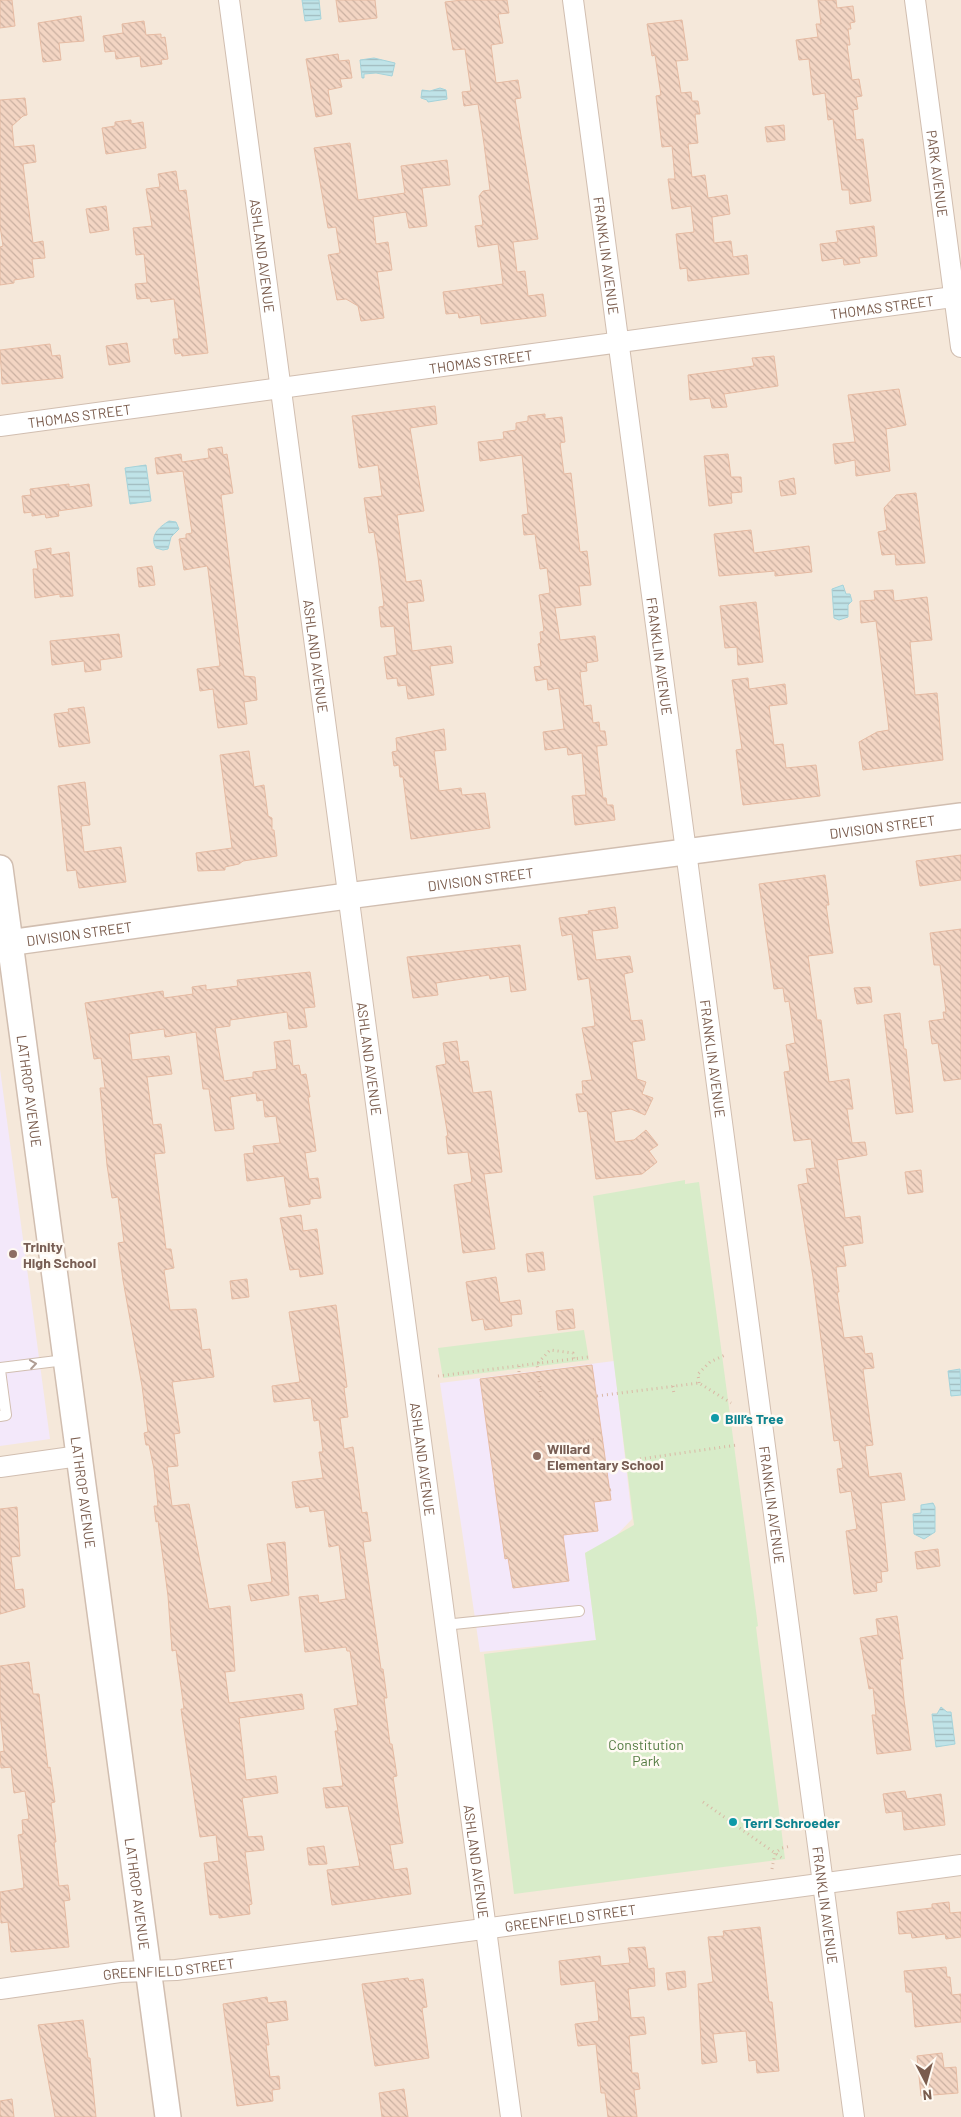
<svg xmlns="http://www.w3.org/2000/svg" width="961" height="2117" viewBox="0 0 961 2117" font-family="Barlow,sans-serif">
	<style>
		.residential { fill: #f5e8da }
		.education { fill: #f3e8fa }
		.park { fill: #d8ecc9 }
		.water { fill: url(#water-rules); stroke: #a5d3da }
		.building { fill: url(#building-back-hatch); stroke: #e6bba3 }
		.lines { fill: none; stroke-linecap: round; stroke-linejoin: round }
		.service-casing { stroke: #d1beb0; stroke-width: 12 }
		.minor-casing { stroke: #d1beb0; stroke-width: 22 }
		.tertiary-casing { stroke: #d1beb0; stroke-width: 28 }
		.path { stroke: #d9b8a5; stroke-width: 3; stroke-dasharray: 1 4; stroke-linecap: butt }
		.service { stroke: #fff; stroke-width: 10 }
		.minor { stroke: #fff; stroke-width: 20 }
		.tertiary { stroke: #fff; stroke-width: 25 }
		.oneway { stroke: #af9d94 }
		.education-dot { fill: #8d6e63; stroke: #fffaf3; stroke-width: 2 }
		.culture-dot { fill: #0f9aa8; stroke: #fffaf3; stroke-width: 2 }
		.labels { text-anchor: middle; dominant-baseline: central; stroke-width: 5; stroke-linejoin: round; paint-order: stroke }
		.street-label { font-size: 14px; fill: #7a5c4d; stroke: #fffaf3 }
		.education-label { font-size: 14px; font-weight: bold; fill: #785e54; stroke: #fffaf3; text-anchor: start }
		.culture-label { font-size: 14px; font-weight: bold; fill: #0d838f; stroke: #fffaf3; text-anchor: start }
		.park-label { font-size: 14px; fill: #537a41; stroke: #fffaf3 }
	</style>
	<defs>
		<pattern id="water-rules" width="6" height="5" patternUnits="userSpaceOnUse" patternTransform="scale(1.25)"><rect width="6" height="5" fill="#bfe3e8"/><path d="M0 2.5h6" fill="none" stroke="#a0bbbe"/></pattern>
		<pattern id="building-back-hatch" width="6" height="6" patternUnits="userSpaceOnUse" patternTransform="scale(1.25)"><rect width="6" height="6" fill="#f3d5c3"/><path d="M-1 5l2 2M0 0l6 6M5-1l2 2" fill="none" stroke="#cab0a1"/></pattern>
	</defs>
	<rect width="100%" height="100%" fill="#fdf6ec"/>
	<path class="residential" d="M0 0H961V2117H0Z"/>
	<path class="education" d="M0 1069 50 1439 0 1446Z
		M614 1361 632 1519 614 1538 585 1553 596 1640 480 1652 440 1383Z"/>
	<path class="park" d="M685 1180V1184L699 1182 758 1626 756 1627 785 1859 514 1894 484 1654 596 1640 585 1553 634 1525 593 1196Z
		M584 1330 589 1360 443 1378 438 1348Z"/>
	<path class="water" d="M302 0H319L321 19 305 21Z
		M374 58 395 63 392 76 376 73 364 74V78H362L360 60Z
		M440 88 446 90 447 99 428 102 427 100 421 98 422 90 430 91Z
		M146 465 151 501 130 504 125 468Z
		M169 521 176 522 179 529 171 537 168 549 163 550 156 548C149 536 159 527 169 521Z
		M843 585 846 594H850L852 601 848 605V617L839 620 834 618 832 589Z
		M960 1369 961 1395 951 1396 948 1371Z
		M933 1503 935 1507V1532L924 1539 914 1534 913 1514 921 1513V1505Z
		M941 1707 947 1712H951L955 1744 936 1747 932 1714H937Z"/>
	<path class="building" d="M0 0H12L15 26 0 28Z
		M336 0H375L377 18 339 22Z
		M462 0H507L509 13 498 14 503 43 491 45 496 83 518 80 521 98 515 99 538 239 513 242 517 272 525 271 528 296 543 294 546 316 481 324 480 315 459 318 458 313 446 314 443 292 503 284 498 244 478 247 475 226 483 225 479 196 483 191 490 190 484 144 478 104 464 106 462 92 471 91 465 49 453 50 445 2Z
		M818 0H836L837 8 853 6 855 22 850 23 851 29H848L850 45H847L852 80 859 79 862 96 856 97 858 109 853 110 856 140 863 139 871 201 850 204 849 190H842L833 119 828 120 825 93 813 95 809 59 799 60 796 40 818 37 816 24H821Z
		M81 16 84 41 59 43 61 60 43 62 38 23Z
		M682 20 688 60 676 61 681 93 691 92 692 101H698L700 114H695L698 143 688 144 692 177 705 175 708 198 727 195 730 214 712 217 714 243 731 241 733 257 747 255 749 274 688 281 687 268 680 269 676 234 694 232 691 206 672 209 668 179H675L672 146 662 147 656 96 661 95 655 55 652 56 647 24Z
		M144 21 146 35 161 34V38L165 37 168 59 161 60 162 64 141 67 140 56 116 59 115 51 105 52 103 36 123 33 122 24Z
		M338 54 339 61 349 60 352 78 340 79 342 87 328 90 332 114 316 117 306 59Z
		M25 98 27 115 23 116 12 126 14 147 34 145 36 162 23 164 33 243 43 241 45 258 32 259 34 277 14 280V283L0 285V247L3 246 0 226V100Z
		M131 120V124L143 122 146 148 106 154 102 128 115 126V122Z
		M784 125 785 140 767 142 765 127Z
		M350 143 358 200 405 193 401 166 447 160 450 185 422 188 427 226 409 228 406 212 373 217 376 244 388 242 392 270 377 272 384 318 361 321 358 306 346 299 337 300 328 255 340 253 336 227 328 228 314 148Z
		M176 171 179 191 186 190 208 353 182 356 181 353 175 354 173 339H179L174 299 151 302 150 298 137 299 135 284 147 283 144 254 136 255 133 228 152 226 146 189 160 187 158 174Z
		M106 206 109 230 90 233 86 209Z
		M874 226 877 256 859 258 860 263 844 265 843 258 822 261 820 244 838 242 836 231Z
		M127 343 130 362 109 365 106 346Z
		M50 344 52 356 60 355 63 378 2 384 0 350Z
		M774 356 778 386 724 394 727 407 712 408 710 398 690 400 688 375 754 366 752 358Z
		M899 389 906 425 886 429 890 471 856 476 855 460 835 464 833 444 855 442 848 395Z
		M435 406 437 424 410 428 424 511 397 515 406 582 421 580 424 601 407 603 412 651 451 646 453 663 430 666 434 695 408 699 406 685 398 686 397 678 387 679 384 657 397 655 394 626 381 627 379 607 384 606 378 557 374 532 369 533 364 498 382 496 378 465 359 468 352 416Z
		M545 414V419L562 417 565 442 560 443 564 474 571 473 580 552 587 551 591 585 579 586 581 605 555 608 560 640 595 636 598 661 586 663 587 671 580 672 584 706 591 705 593 723 599 722 600 731H605L607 745 597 746V751L603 798H606L607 805H613L615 820 575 825 572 796 586 795 582 753 568 755 567 747 545 750 543 732 564 729 559 688 548 690 547 679 536 681 534 667 541 666 538 644 541 643 540 632 544 631 539 595 550 593 547 568 540 569 535 534 524 535 522 515 528 514 522 455 480 461 478 442 504 439 503 432 516 430V423L528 421V416Z
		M222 447 223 455 227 454 233 493 221 495 244 676 255 677 257 700 244 702 247 724 218 728 213 689 200 691 197 669 220 666 208 569 207 566 184 570 179 539 186 538V534L192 533 183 471 157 474 155 458 181 454 182 462 209 458 208 449Z
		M728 454 731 477H741L742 492 731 493 732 503 709 506 704 456Z
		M794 478 796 494 781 496 779 481Z
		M69 484V487L89 484 92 506 58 511 59 516 46 518 45 514 32 516V512L24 513 22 496 31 495 30 489Z
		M916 493 925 563 896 565 895 554 882 555 878 532 887 530 884 508 896 495Z
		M751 530 754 553 809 546 812 572 775 576V571L719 576 714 534Z
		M51 548V555L69 552 73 596 60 597V594L35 598 33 569H38L35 551Z
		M152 566 155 585 139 587 137 568Z
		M893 590 894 601 927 597 932 640 910 642 915 695 937 693 943 760 863 770 859 742 877 732 889 730 876 621 861 623 860 601 875 600 874 591Z
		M756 602 763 662 738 665 737 647 725 648 720 606Z
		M119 634 122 657 100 660 101 670 85 672 84 661 52 665 50 641Z
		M748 678 749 689 785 684 787 704 769 706 774 745 783 744 786 768 816 765 820 796 743 805 736 750 742 749 732 680Z
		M84 707 90 743 59 747 54 714 69 712 68 709Z
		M444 729 446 750 434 751 439 791 461 788 462 795 485 793 490 828 411 839 403 777H400L399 765 394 766 392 752 397 751 396 738Z
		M249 751 254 787 264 785 268 816 272 818V830H274L277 856 243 861 239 864 225 867V870L198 871 196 853 232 848 220 755Z
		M85 782 90 825 81 826 84 852 121 847 126 882 79 888 76 870 67 871 58 786Z
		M961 855V880L920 886 916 861Z
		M825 875 829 905H826L833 953 808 956 817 1020H821L829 1082 849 1079 853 1109H847L852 1143 865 1142 867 1155 837 1160 845 1218 860 1216 863 1243 843 1246 846 1266 836 1267 839 1292H837L844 1338 862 1336 865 1354 872 1353 874 1368 863 1369 873 1445 865 1446 869 1477 901 1473 905 1500 881 1503 888 1571 881 1572 882 1582 876 1583 877 1591 854 1594 846 1531 857 1529 851 1491 840 1493 837 1469 843 1468 839 1440 834 1441 813 1277 798 1185 808 1183 806 1169 815 1168 811 1139 794 1141 784 1072 790 1071 786 1045 795 1043 789 1001 785 1002 783 988 774 989 759 884Z
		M615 907 618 928 592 931 596 960 630 956 633 972 624 974 631 1021 642 1020 645 1040 632 1042 637 1079 646 1082 642 1094 653 1098 645 1115 631 1109 611 1112 615 1142 634 1140 646 1130 658 1145 649 1151 657 1162 642 1174 596 1179 587 1111 579 1112 576 1094H583L582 1081 592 1080 582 1028 595 1026 589 978 578 980 572 934 562 936 559 918 589 914 588 911Z
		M961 929V1079L944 1081 938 1043 932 1044 929 1021 944 1019 943 1012H946L940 965H934L930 933Z
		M520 945 526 990 511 992 509 976 490 979 489 975 436 983 438 995 413 998 407 957Z
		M310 972 315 1007 304 1008 307 1027 289 1029 287 1012 230 1020V1026L215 1028 224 1081 253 1077V1072L277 1069 274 1042 290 1040 293 1066 299 1065 301 1075 306 1074 310 1097H308L316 1151 305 1153 309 1179 318 1178 321 1198 310 1199V1204L289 1207 284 1176 247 1181 244 1154 254 1153 253 1146 280 1143 276 1116 265 1117 263 1100 257 1101 256 1093 230 1097 234 1129 215 1131 209 1089H203L196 1032 165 1037 164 1029 129 1034 132 1060 169 1056 172 1074 147 1077 153 1125 161 1124 165 1153 154 1154 166 1249H171L174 1268 164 1270 170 1310 196 1309 202 1350 210 1349 214 1377 172 1382 180 1433 174 1434 178 1466 167 1467 172 1506 189 1504 209 1609 230 1606 235 1671 225 1672 229 1703 302 1694 304 1709 239 1718 246 1780 276 1776 278 1793 242 1798 248 1837 262 1836 264 1850 245 1852 252 1904 249 1905 250 1914 219 1918V1914L210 1915 204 1863 219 1861 216 1835 200 1837 181 1709H184L176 1650 172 1651 168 1596 158 1521 156 1522 154 1506H158L154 1469 149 1445H146L144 1433 148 1432 142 1386 123 1280 118 1243 124 1242 118 1197 112 1198 107 1165 100 1088H105L101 1058 94 1059 85 1003 163 991 164 998 193 994 192 987 206 985V990L238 986 237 980Z
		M870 987 872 1002 857 1004 854 988Z
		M900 1013 904 1049H906L913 1112 896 1114 884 1015Z
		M457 1041 460 1062 468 1061 473 1093 491 1091 502 1172 484 1174 495 1249 463 1253 454 1185 472 1182 468 1152 448 1154 446 1136H448L436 1066 446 1064 443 1043Z
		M921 1170 923 1192 908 1194 905 1172Z
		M301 1215 303 1231 317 1229 323 1274 300 1277 299 1269 290 1270 280 1218Z
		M543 1252 545 1270 528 1272 526 1254Z
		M496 1277 500 1303 520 1300 522 1314 511 1315 512 1326 485 1330 483 1319 472 1321 466 1282Z
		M247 1279 249 1297 232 1299 230 1281Z
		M336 1305 347 1387 344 1388 348 1417 340 1418 344 1449 353 1447 362 1513 367 1512 371 1541 363 1542 381 1669H383L387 1698H384L390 1744H392L397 1776 393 1777 403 1843 390 1845 394 1870 407 1868 411 1894 332 1905 327 1870 360 1866 348 1806 326 1808 323 1788 343 1786 335 1731H338L334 1709 358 1705 350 1651H347L346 1647 305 1652 299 1597 318 1595 319 1603 346 1599 339 1545 329 1547 324 1510 310 1512 309 1506 296 1508 292 1482 323 1478 319 1452H323L319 1420 314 1421 311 1398 274 1402 272 1386 300 1382 289 1312Z
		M573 1309 575 1328 558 1330 556 1311Z
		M592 1365 611 1500 594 1502 598 1531 563 1535 569 1581 513 1588 508 1558 505 1559 480 1379Z
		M17 1507 20 1556 11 1557 15 1590 23 1589 25 1607 0 1614V1509Z
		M285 1542 289 1595 251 1601 248 1585 272 1582 267 1544Z
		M938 1549 940 1566 917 1569 915 1552Z
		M897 1616 903 1659H900L904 1700 911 1750 877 1754 872 1715H876L873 1688 869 1689 860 1638 878 1635 876 1619Z
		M29 1662 33 1694H39L48 1768 50 1767 55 1802 51 1803 56 1842H54L59 1886 68 1885 70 1900 64 1901 69 1947 11 1952 8 1922 1 1923 0 1892 24 1888 18 1835 23 1834 22 1820 29 1819 25 1791 14 1793 11 1767 1 1768 0 1752 4 1751 0 1713V1666Z
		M905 1791 907 1799 941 1794 945 1825 904 1830 902 1811 886 1813 883 1794Z
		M324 1846 327 1864 309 1865 307 1848Z
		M949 1902 950 1913 961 1912V1937L946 1939 945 1934 912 1938 911 1933 899 1934 897 1912 932 1908V1904Z
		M760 1927 769 2002H772L779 2071 757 2073 756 2060 749 2061 746 2031 713 2034 717 2062 702 2064 698 1984 713 1982 708 1937 724 1936 723 1931Z
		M645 1947 648 1969 654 1968 655 1986 628 1989 631 2018 644 2017 646 2034 629 2036 632 2073H638L640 2089 634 2090 637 2117H608L605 2093H601L596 2044 578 2046 575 2024 599 2021 595 1981 561 1985 559 1961 600 1956 601 1966 630 1963 628 1948Z
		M946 1967 947 1977H950L952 1995 961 1994V2022L915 2027 912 1992H906L904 1971Z
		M685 1971 686 1987 668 1990 666 1973Z
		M408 1978 409 1981 423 1979 427 2007 422 2008 429 2058 375 2066 362 1984Z
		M267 1997 268 2003 286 2001 288 2020 266 2023 269 2045H266L270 2077 279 2076 280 2089 272 2090 273 2101 237 2106 223 2004Z
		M83 2020 88 2058H90L96 2117H55L38 2025Z
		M942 2053 944 2068 956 2067 958 2093 921 2096 917 2056Z
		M404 2089 408 2117H382L379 2093Z
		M12 2099 14 2117H0V2101Z"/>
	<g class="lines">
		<g class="service-casing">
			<path id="service" d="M0 1368 65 1360
				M0 1370 6 1415 0 1416
				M444 1625 579 1611"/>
		</g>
		<g class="minor-casing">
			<g id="minor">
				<path id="s1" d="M229 0 511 2117"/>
				<path id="s2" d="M573 0 854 2117"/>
				<path id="s3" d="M915 0 961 347"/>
				<path id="s4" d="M0 426 961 296"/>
				<path d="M0 1467 79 1456"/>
				<path id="s5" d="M0 1989 120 1972 176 1970 961 1865"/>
			</g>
		</g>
		<g class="tertiary-casing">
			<g id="tertiary">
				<path id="s6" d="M0 868 168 2117"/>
				<path id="s7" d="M0 944 347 896 961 816"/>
			</g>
		</g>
		<path class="path" d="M519 1366V1374
			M438 1376 588 1357
			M699 1383 698 1374 710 1362 725 1355
			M673 1386 674 1395
			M597 1396 699 1383 731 1403
			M541 1397 537 1364 550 1350 573 1353 574 1359
			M578 1442 603 1438
			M640 1459 737 1445
			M610 1490 614 1489
			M703 1802 782 1858
			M772 1869 775 1853 782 1848 791 1846"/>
		<use href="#service" class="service"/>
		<use href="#minor" class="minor"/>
		<use href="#tertiary" class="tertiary"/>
	</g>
	<defs><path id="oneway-chevron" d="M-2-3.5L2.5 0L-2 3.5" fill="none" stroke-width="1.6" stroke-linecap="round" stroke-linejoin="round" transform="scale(1.25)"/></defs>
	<use class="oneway" href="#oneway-chevron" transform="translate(33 1364) rotate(-8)"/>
	<g class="education-dot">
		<circle cx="13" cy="1254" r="5"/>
		<circle cx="537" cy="1456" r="5"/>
	</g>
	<g class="culture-dot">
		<circle cx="715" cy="1418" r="5"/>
		<circle cx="733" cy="1822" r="5"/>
	</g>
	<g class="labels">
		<g class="street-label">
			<text stroke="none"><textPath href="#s3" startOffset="175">PARK AVENUE</textPath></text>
			<text stroke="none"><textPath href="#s1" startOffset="258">ASHLAND AVENUE</textPath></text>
			<text stroke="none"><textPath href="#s2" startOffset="258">FRANKLIN AVENUE</textPath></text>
			<text stroke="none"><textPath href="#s4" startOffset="890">THOMAS STREET</textPath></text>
			<text stroke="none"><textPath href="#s4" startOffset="485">THOMAS STREET</textPath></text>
			<text stroke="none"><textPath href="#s4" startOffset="80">THOMAS STREET</textPath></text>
			<text stroke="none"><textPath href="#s1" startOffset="662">ASHLAND AVENUE</textPath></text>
			<text stroke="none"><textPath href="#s2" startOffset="662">FRANKLIN AVENUE</textPath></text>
			<text stroke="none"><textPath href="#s7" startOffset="890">DIVISION STREET</textPath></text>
			<text stroke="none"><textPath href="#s7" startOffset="485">DIVISION STREET</textPath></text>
			<text stroke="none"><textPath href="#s7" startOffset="80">DIVISION STREET</textPath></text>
			<text stroke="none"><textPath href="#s1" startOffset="1068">ASHLAND AVENUE</textPath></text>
			<text stroke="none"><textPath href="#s2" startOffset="1068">FRANKLIN AVENUE</textPath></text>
			<text stroke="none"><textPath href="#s6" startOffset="225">LATHROP AVENUE</textPath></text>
			<text stroke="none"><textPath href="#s1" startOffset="1472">ASHLAND AVENUE</textPath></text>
			<text stroke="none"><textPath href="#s6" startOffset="630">LATHROP AVENUE</textPath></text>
			<text stroke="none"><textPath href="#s2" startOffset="1518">FRANKLIN AVENUE</textPath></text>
			<text stroke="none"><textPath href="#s1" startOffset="1878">ASHLAND AVENUE</textPath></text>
			<text stroke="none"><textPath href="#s6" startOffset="1035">LATHROP AVENUE</textPath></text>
			<text stroke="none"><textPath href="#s2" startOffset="1922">FRANKLIN AVENUE</textPath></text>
			<text stroke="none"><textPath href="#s5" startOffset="575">GREENFIELD STREET</textPath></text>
			<text stroke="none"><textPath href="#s5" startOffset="170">GREENFIELD STREET</textPath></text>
		</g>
		<g class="education-label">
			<text x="23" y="1246">Trinity<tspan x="23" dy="16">High School</tspan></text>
			<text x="547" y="1448">Willard<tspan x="547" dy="16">Elementary School</tspan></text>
		</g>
		<g class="culture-label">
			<text x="725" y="1418">Bill’s Tree</text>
			<text x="743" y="1822">Terri Schroeder</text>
		</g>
		<g class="park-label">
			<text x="646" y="1744">Constitution<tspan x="646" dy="16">Park</tspan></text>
		</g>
	</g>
	<g transform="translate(926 2082) rotate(174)" stroke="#fffaf3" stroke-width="4" paint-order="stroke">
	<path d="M0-4L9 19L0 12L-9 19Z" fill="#7a5c4d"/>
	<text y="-8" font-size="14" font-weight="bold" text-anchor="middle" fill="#7a5c4d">N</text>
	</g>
</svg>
